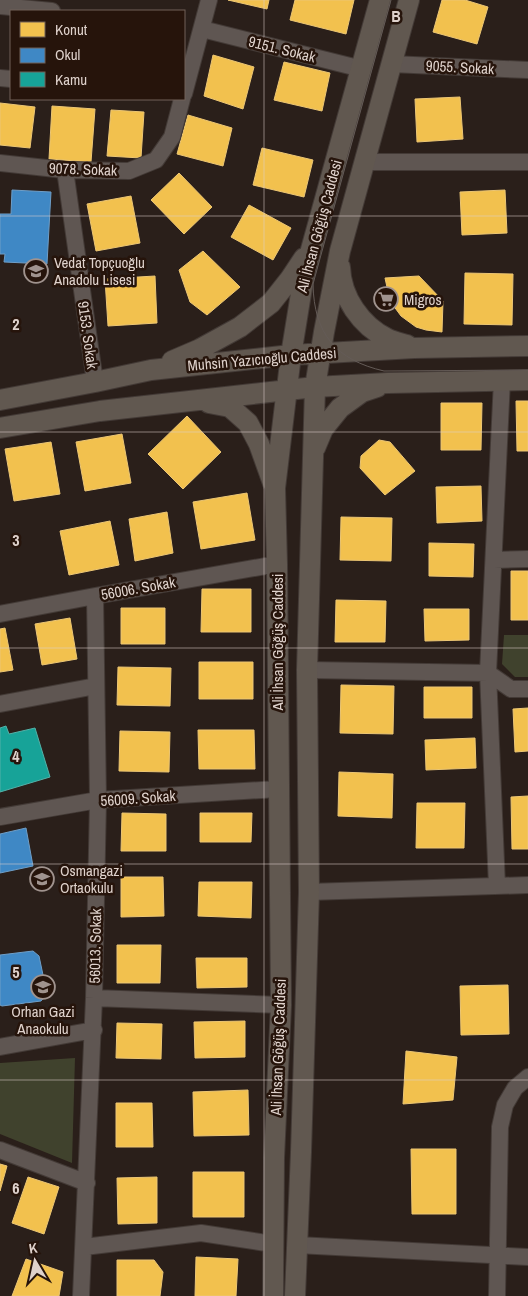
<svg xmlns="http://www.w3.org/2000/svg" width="528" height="1296" viewBox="0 0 528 1296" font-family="'Archivo Narrow',sans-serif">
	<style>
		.green { fill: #40422d }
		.homes { fill: #f2c14e; stroke: #ecc674 }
		.schools { fill: #3f88c5; stroke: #6f9ec7 }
		.public { fill: #17a398; stroke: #53b1a8 }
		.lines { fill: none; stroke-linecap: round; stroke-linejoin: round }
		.minor-casing { stroke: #433a36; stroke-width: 18 }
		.major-casing { stroke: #433a36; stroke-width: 22 }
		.minor { stroke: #5f5652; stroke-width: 16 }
		.major { stroke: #615850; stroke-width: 20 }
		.tram { stroke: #645b57; stroke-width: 1 }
		.grid { fill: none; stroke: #dfd2cc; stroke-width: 1; stroke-opacity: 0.55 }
		.labels { text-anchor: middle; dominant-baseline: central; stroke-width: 5; stroke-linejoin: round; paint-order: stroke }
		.street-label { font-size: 15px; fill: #dfd2cc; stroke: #26140b }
		.poi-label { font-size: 15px; fill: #dfd2cc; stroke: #26140b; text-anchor: start }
		.grid-label { font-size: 16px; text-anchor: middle; font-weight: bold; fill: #dfd2cc; stroke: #26140b; stroke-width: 5; stroke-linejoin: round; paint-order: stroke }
	</style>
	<rect width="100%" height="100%" fill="#2a1f1a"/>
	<path class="green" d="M504 635H528V677H515L502 664Z
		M75 1058 72 1163 0 1134V1063Z"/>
	<path class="homes" d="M228 0H269L267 9Z
		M295 0H354L346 34 290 20Z
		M442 0H465L488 7 477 44 433 32Z
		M213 55 254 67 243 109 204 96Z
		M284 62 330 73 322 111 274 100Z
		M460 97 463 139 417 142 415 99Z
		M0 103 35 107 30 148 0 145Z
		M52 106 95 109 91 162 49 159Z
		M111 110 144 112 141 158 107 156Z
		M188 115 232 128 223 166 177 154Z
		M262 148 313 160 304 197 253 185Z
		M179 173 212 207 184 234 151 200Z
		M505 190 507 233 462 235 460 192Z
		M131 196 140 243 96 251 87 204Z
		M249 205 291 228 273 260 231 237Z
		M203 251 240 287 207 315 190 302 179 270Z
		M465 273 513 274 512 325 464 324Z
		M155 276 157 323 108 326 105 279Z
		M419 276 443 301 442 332 426 330 416 327 401 316 390 301 385 278Z
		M516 401H528V451H517Z
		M441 403H482L481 450H441Z
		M187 416 221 452 183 489 148 454Z
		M122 434 131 483 85 491 76 442Z
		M379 440 390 442 415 471 385 495 360 468 361 456Z
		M51 442 60 494 14 501 5 449Z
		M481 486 482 521 437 523 436 487Z
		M247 493 255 540 201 549 193 502Z
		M167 512 173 553 135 561 129 519Z
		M341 517 392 518 391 561 340 560Z
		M110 521 119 565 69 575 60 531Z
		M429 543 474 544 473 577 429 576Z
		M511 571H528V620H511Z
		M202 589H251V632H201Z
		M336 600 386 601 385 642H335Z
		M121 608H165V644H121Z
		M424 609H469V640L425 641Z
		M70 618 77 659 42 665 35 624Z
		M5 628 13 670 0 672V629Z
		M199 662H253V699H199Z
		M118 667 171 668 170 706 117 705Z
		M341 685 394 686 393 734 340 733Z
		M424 687H472V718H424Z
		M528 708V751L515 752 513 709Z
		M198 730H254L255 769H199Z
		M120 731 170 732 169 772 119 771Z
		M475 738 476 768 426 770 425 740Z
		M339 772 393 774 392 818 338 816Z
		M528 796V849H512L511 797Z
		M417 803H465L464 848H416Z
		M122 813 166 814V851H121Z
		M200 813H252L251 842H200Z
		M121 877H163L164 916 121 917Z
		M199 882H252L251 918 198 916Z
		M117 945H161L160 983H117Z
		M196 958H247V987L197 988Z
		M508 985 509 1034 461 1035 460 986Z
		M245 1021V1057L195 1058 194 1022Z
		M117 1023 162 1024 161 1059 116 1058Z
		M406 1051 457 1057 453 1100 403 1104Z
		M248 1090 249 1135 194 1136 193 1092Z
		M116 1103H152L153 1147H116Z
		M411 1149H456V1214H412Z
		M0 1164 7 1166 0 1191Z
		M193 1172H244V1217H193Z
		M28 1177 59 1187 44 1234 12 1223Z
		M157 1177V1223L118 1224 117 1178Z
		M196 1257 238 1259 236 1296H195Z
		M26 1259 63 1272 59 1296H12Z
		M117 1260H154L163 1272 160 1296H117Z"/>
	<path class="schools" d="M12 190 51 192 47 264 4 262 5 254H0V214H11Z
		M26 828 33 866 0 873V834Z
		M33 951 39 956 47 994 41 1001 2 1006 0 1005V955Z"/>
	<path class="public" d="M6 726 9 734 35 728 50 777 0 792V728Z"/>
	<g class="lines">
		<g class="minor-casing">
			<path id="minor" d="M0 6 52 11
				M202 29 362 69
				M391 64 528 70
				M0 78 11 79
				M184 94 209 0
				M364 162H528
				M0 163 65 170 129 171 156 160 172 137 182 99
				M65 170 95 382
				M494 560 528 559
				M0 614 95 596 277 564
				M307 670 488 673 511 689H528
				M0 704 96 686
				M0 817 98 800 278 789
				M497 886 488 673 502 380
				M309 892 528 885
				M94 998 281 1005
				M0 1047 94 1030
				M0 1150 87 1183
				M297 1245 528 1257
				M84 1247 201 1233 273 1244
				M81 1296 94 998 98 800 95 596
				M497 1296 500 1127 505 1105 515 1088 528 1077"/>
		</g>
		<g class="major-casing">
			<path id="major" d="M340 267C341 297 361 326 388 339 394 342 401 343 407 345
				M172 361 200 349 240 327 271 303 290 279 304 258
				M0 400 95 382 151 370 291 355 414 348 528 346
				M209 403 230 407 248 423 259 444 273 483
				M0 428 100 411 315 387 388 383 528 380
				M315 448 323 429 340 408 362 392 377 387
				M273 1296 274 1158 281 1005 277 564 275 488 291 355 304 275 380 0
				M295 1296 301 1152 309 892 307 670 315 387 324 332 340 251 409 0"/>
		</g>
		<use href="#minor" class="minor"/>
		<use href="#major" class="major"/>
		<path class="tram" d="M391 0 313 284C314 334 336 360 384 371L528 370"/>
	</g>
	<path class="grid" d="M264 0V1296M0 216H528M0 432H528M0 648H528M0 864H528M0 1080H528"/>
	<defs>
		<g id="school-ring" transform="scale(1.25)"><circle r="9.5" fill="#26140b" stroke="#a0938e" stroke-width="1.5"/><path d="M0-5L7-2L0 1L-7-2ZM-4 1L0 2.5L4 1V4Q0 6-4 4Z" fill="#a0938e"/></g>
		<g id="supermarket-ring" transform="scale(1.25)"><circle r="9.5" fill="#26140b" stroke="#a0938e" stroke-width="1.5"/><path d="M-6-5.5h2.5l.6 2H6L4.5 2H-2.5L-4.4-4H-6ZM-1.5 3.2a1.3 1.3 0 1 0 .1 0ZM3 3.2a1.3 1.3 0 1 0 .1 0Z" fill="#a0938e"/></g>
	</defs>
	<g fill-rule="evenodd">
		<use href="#school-ring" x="36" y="271"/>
		<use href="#supermarket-ring" x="386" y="299"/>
		<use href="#school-ring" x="42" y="879"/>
		<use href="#school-ring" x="43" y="987"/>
	</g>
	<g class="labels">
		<g class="street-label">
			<text transform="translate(282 49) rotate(14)">9151. Sokak</text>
			<text transform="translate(460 67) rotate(3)">9055. Sokak</text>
			<text transform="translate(83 169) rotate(2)">9078. Sokak</text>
			<text transform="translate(319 226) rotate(-75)">Ali İhsan Göğüş Caddesi</text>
			<text transform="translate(88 335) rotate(82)">9153. Sokak</text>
			<text transform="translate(262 359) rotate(-5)">Muhsin Yazıcıoğlu Caddesi</text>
			<text transform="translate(138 588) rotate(-10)">56006. Sokak</text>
			<text transform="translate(277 642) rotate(-90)">Ali İhsan Göğüş Caddesi</text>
			<text transform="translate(138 798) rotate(-4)">56009. Sokak</text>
			<text transform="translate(95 946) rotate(-89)">56013. Sokak</text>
			<text transform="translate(278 1047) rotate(-88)">Ali İhsan Göğüş Caddesi</text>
		</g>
		<g class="poi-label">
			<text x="54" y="262">Vedat Topçuoğlu<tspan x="54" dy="17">Anadolu Lisesi</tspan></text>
			<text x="404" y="299">Migros</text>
			<text x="60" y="870">Osmangazi<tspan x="60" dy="17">Ortaokulu</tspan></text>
			<text x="43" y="1011" text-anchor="middle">Orhan Gazi<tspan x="43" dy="17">Anaokulu</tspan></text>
		</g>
	</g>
	<g class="grid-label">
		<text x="396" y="22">B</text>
		<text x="16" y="330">2</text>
		<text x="16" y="546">3</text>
		<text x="16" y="762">4</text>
		<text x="16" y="978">5</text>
		<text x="16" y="1194">6</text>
	</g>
	<rect x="10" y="10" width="175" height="90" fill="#26140b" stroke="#706058"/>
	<rect x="20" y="22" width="25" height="15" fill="#f2c14e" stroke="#706058"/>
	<text x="55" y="35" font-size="15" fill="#dfd2cc">Konut</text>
	<rect x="20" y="48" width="25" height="15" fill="#3f88c5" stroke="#706058"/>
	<text x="55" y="60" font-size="15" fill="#dfd2cc">Okul</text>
	<rect x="20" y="72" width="25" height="15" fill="#17a398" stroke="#706058"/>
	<text x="55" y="85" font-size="15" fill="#dfd2cc">Kamu</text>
	<g transform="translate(35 1261) rotate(351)" stroke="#26140b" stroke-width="4" paint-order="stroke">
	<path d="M0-4L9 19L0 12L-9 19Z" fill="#dfd2cc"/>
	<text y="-8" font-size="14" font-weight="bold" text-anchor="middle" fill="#dfd2cc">K</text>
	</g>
</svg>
